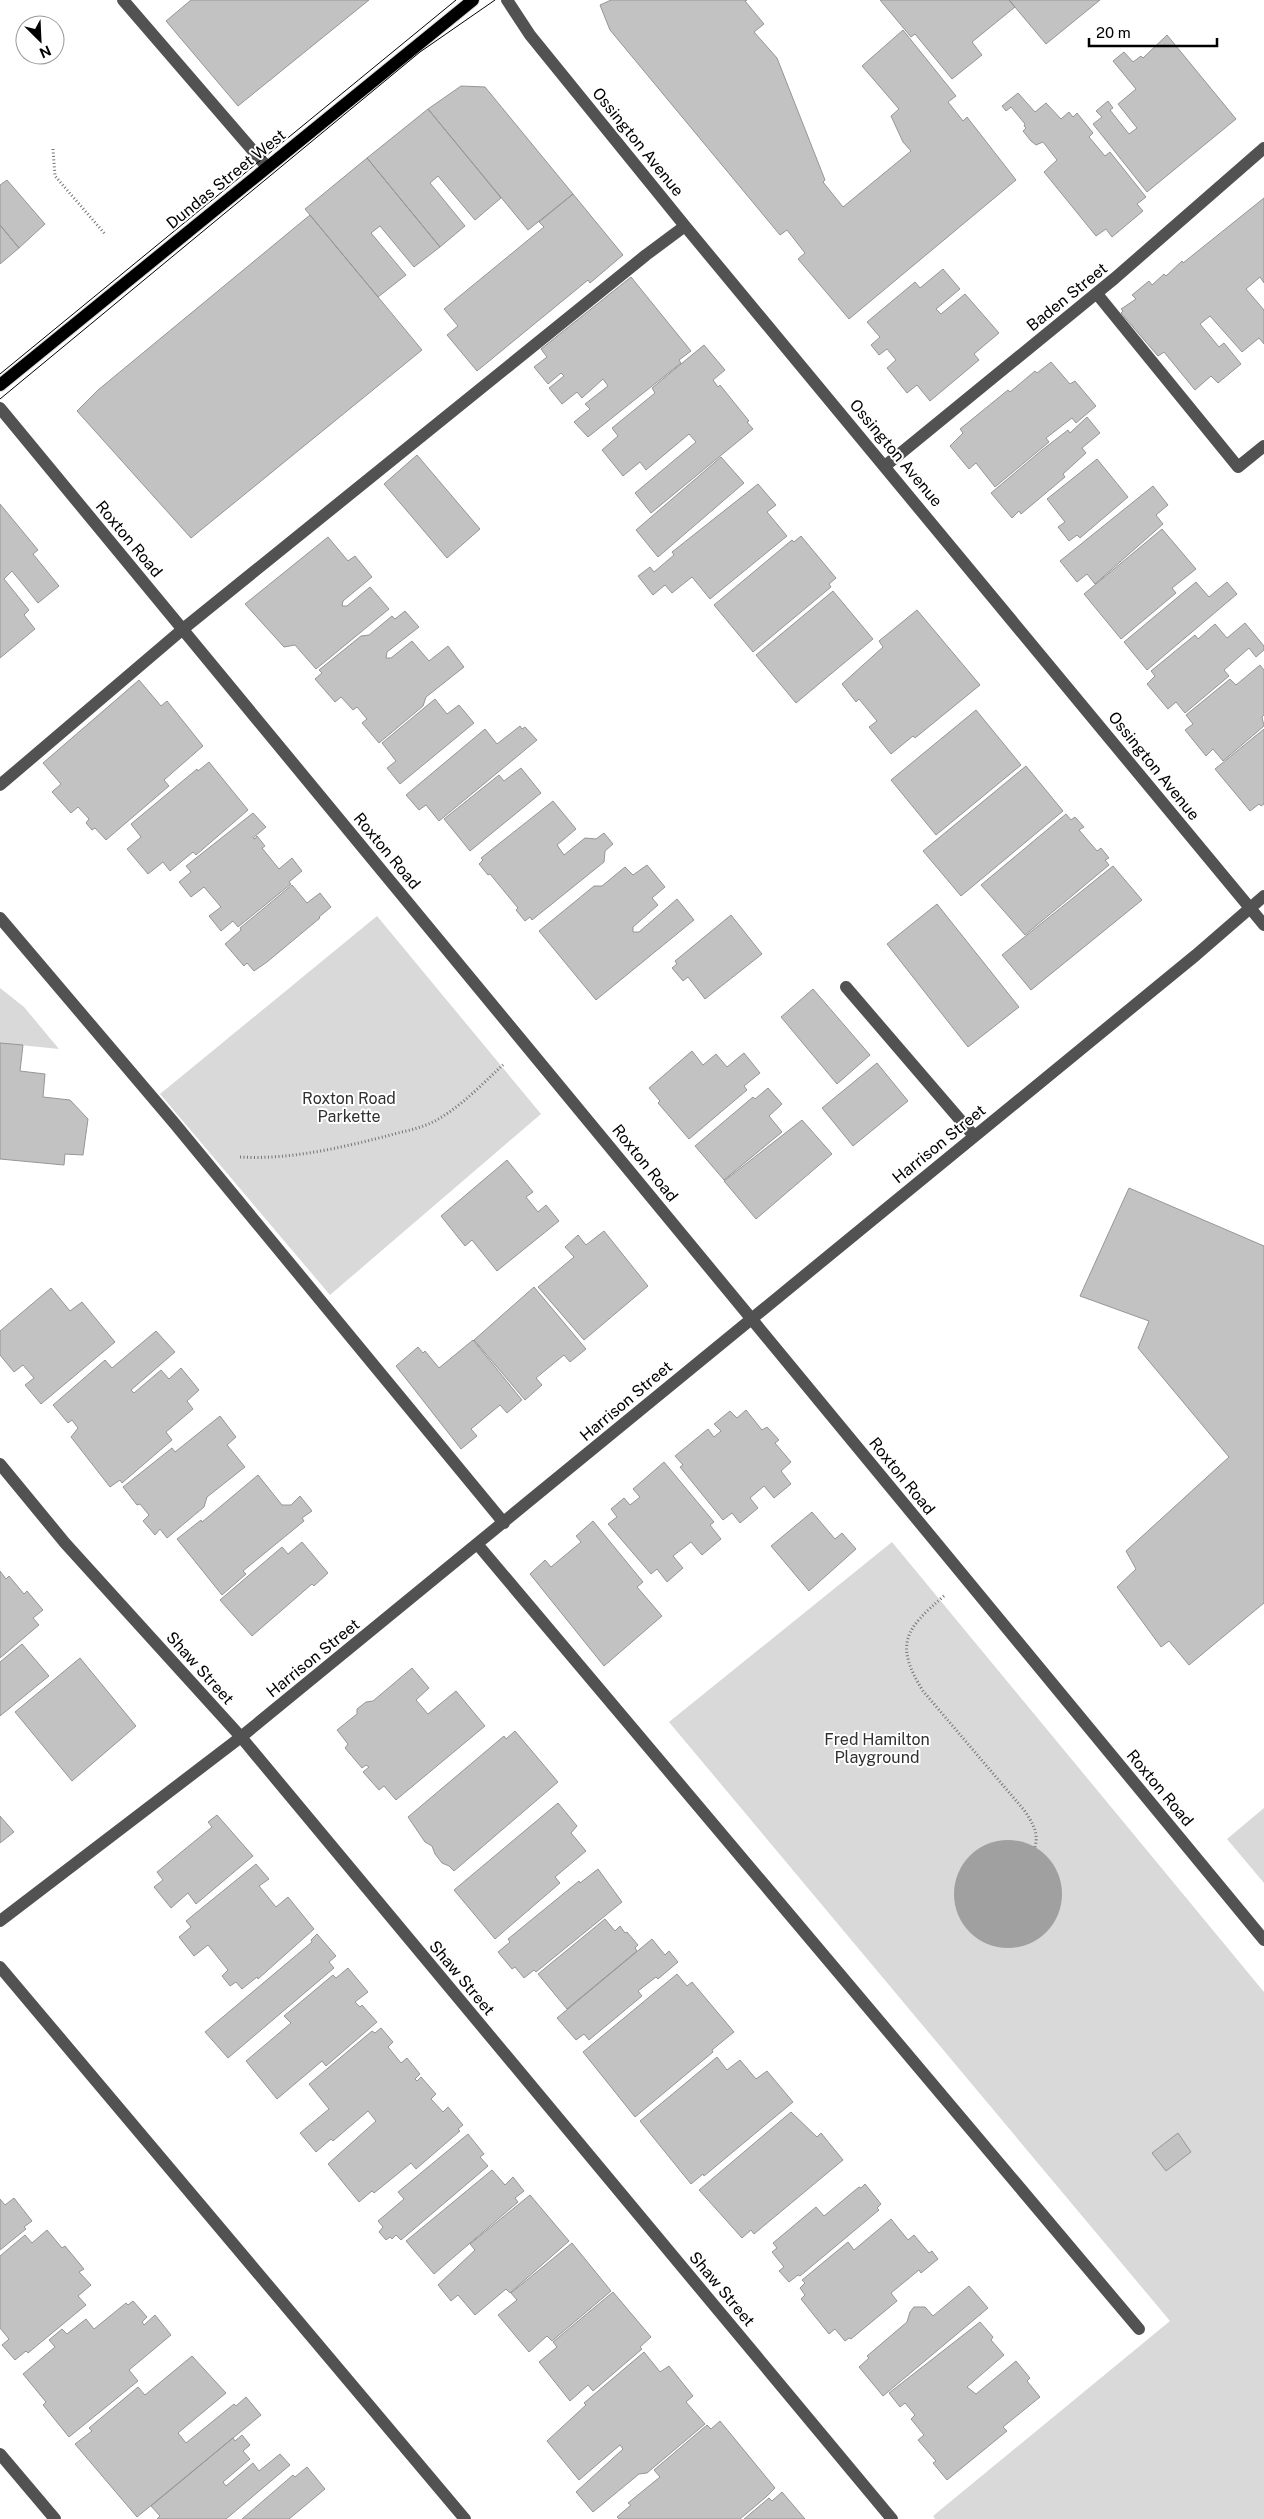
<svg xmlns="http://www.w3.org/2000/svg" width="1264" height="2519" viewBox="0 0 1264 2519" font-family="'Public Sans',sans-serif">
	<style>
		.green { fill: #d9d9d9 }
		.water { fill: #a0a0a0 }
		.building { fill: #c2c2c2; stroke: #969696 }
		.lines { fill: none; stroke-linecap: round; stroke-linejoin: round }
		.major-casing { stroke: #dbdbdb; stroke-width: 14 }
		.path { stroke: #747474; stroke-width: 3; stroke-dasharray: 1 2.5; stroke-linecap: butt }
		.minor { stroke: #525252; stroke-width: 12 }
		.major { stroke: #000; stroke-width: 12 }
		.tram { stroke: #000; stroke-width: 1 }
		.labels { text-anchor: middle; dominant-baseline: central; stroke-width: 4; stroke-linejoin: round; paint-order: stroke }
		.street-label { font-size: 16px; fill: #000; stroke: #fff }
		.park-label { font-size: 16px; fill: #303030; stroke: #fff }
	</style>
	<rect width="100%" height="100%" fill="#fff"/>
	<path class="green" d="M377 916 541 1114 330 1295 160 1094Z
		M0 988 24 1007 59 1049 0 1043Z
		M892 1542 1264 1992V2519H935L933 2516 1170 2321 669 1722Z
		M1264 1808V1883L1227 1839Z"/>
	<path class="water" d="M954 1894a54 54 0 1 1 108 0a54 54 0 1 1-108 0Z"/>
	<path class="building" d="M191 0H369L238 106 166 21Z
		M611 0H747L745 1 764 24 754 32 777 58 825 180 823 182 843 207 911 151 903 142 891 116 899 109 862 66 903 30 956 96 948 102 963 121 967 117 1016 180 849 319 798 259 805 253 787 230 780 235 610 30 600 5Z
		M880 0H1009L1015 7 972 42 982 55 952 79 915 34 911 37Z
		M1009 0H1100L1046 44Z
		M1167 35 1236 119 1147 192 1093 124 1102 117 1096 111 1108 101 1113 108 1110 110 1129 134 1137 128 1118 104 1136 89 1113 61 1124 52 1133 62 1141 56 1143 58Z
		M461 86 485 87 573 194 528 230 428 109Z
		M1018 93 1035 112 1046 103 1061 119 1069 112 1073 117 1077 113 1093 133 1089 137 1105 156 1110 152 1146 197 1137 204 1143 211 1112 237 1106 229 1096 236 1044 172 1057 160 1043 142 1036 145 1031 141 1023 131 1026 128 1024 126 1025 124 1011 107 1006 111 1002 106Z
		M428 109 501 198 475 220 438 176 430 183 465 226 440 247 367 158Z
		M367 158 440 247 414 267 380 226 371 233 406 275 378 297 305 209Z
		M7 180 45 224 19 248 0 225V185Z
		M573 194 623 255 590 283 588 280 477 371 447 335 458 326 444 309 544 227 539 222Z
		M1264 198V283L1260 277 1246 289 1264 310V344L1259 338 1242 352 1210 316 1200 324 1219 347 1224 343 1241 364 1218 383 1211 376 1195 390 1164 352 1158 356 1121 313 1123 311 1121 309 1136 299 1132 295 1149 281 1152 285 1164 274 1166 276 1182 261 1183 263Z
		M310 215 422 350 191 538 77 411 98 390Z
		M0 225 19 248 0 264Z
		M943 269 960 289 936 309 941 314 965 294 999 333 974 354 979 360 930 401 917 385 907 393 887 368 896 360 887 349 879 355 871 345 880 337 867 322 915 282 920 288Z
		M631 277 691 351 679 360 681 363 588 437 574 422 590 409 585 404 608 386 603 379 582 398 577 392 562 404 549 388 564 376 561 373 548 384 534 367 547 357 541 349Z
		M704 345 725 370 713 380 718 387 720 385 749 421 747 422 753 429 651 513 635 493 696 442 689 434 646 470 640 462 623 476 602 450 618 436 612 428 655 393 652 388Z
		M1051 362 1070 384 1075 381 1096 406 1076 423 1072 418 1046 438 1049 442 995 487 976 463 969 469 950 446 963 433 960 429 1008 390 1010 392 1035 371 1037 373Z
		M1087 417 1100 433 1082 448 1086 453 1063 474 1065 477 1021 514 1019 511 1012 518 991 493 1042 450 1068 430 1070 433Z
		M417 455 480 529 447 558 384 484Z
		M721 457 744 483 658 557 636 530Z
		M1097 459 1128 497 1080 538 1077 535 1069 541 1058 527 1065 522 1047 499Z
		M758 484 776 505 767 512 787 536 710 599 692 577 672 593 665 585 653 595 638 576 650 567 654 572 674 555 672 552Z
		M1153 486 1168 505 1156 515 1163 524 1095 584 1087 574 1077 582 1060 561Z
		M0 504 38 550 33 554 59 586 38 603 12 571 4 579 29 610 24 615 35 629 0 658Z
		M1162 529 1196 569 1172 588 1176 593 1121 639 1084 594Z
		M801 536 836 578 829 584 831 587 753 652 714 605 792 540 794 542Z
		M328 537 348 561 355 556 372 577 343 601 342 606H347L370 587 389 609 316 669 295 645 284 647 245 604Z
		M1196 582 1209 597 1227 582 1237 594 1147 670 1124 642Z
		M833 591 873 639 796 703 756 655Z
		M917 610 980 685 915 738 913 736 891 754 869 727 877 721 859 699 856 702 842 684 883 647 879 641Z
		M405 611 419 627 387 652 386 658H391L412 641 429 661 448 646 464 667 426 697 423 706 379 743 362 723 367 719 357 707 353 710 341 697 335 702 315 679 322 673 319 670 361 636 369 635 392 616 395 619Z
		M1245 623 1264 646V650L1256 657 1249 648 1224 670 1229 676 1185 713 1176 702 1168 709 1147 684 1155 676 1151 671 1195 635 1198 639 1215 624 1227 638Z
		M1260 665 1264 670V715L1262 717 1264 726 1223 761 1213 749 1206 756 1185 730 1193 724 1186 715 1230 679 1236 685Z
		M139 680 161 706 167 701 203 746 164 780 169 786 106 840 95 828 92 830 86 823 89 819 78 807 71 813 52 792 61 784 43 763Z
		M435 699 447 714 459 705 474 723 400 784 387 768 396 761 382 743Z
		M976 710 1021 765 936 835 891 780Z
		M520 726 522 729 525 727 537 740 439 821 426 805 419 810 406 795 485 729 497 744Z
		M1264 729V804L1261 806 1259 804 1250 811 1215 769Z
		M209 762 248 810 196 855 193 852 170 871 163 862 148 874 127 849 141 837 131 824 197 769 198 771Z
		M1026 766 1063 811 961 896 923 851Z
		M521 768 541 793 470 851 444 819 499 775 504 781Z
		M553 801 576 829 557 845 564 855 585 838 596 839 604 833 613 844 605 851 604 862 532 920 530 917 525 921 516 910 518 908 490 874 488 875 479 864 483 860 481 858Z
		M253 813 266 827 253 838 255 839 257 836 265 846 262 848 279 869 292 858 302 871 289 882 291 884 238 927 233 921 221 931 209 916 221 907 204 887 191 897 179 882 191 872 186 866Z
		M1066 814 1071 820 1075 817 1084 827 1079 830 1097 851 1101 848 1109 858 1105 860 1109 865 1025 935 981 885Z
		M647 865 665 887 652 898 658 905 633 927V932H639L677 899 694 920 596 1000 539 931 594 886H602L625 867 633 875Z
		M1113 866 1142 900 1031 990 1002 955Z
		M292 885 307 903 320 893 331 907 319 917 320 918 267 962 254 971 247 963 244 966 225 944 241 930 240 928Z
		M937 904 1019 1007 968 1047 887 944Z
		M731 915 762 954 705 999 688 977 683 981 672 968 677 964 675 961Z
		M813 989 870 1055 837 1084 781 1017Z
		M0 1043 23 1045 20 1071 45 1074 43 1097 70 1100 88 1119 83 1155 65 1154 64 1165 0 1159Z
		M692 1051 703 1065 716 1054 727 1067 744 1053 760 1073 744 1086 747 1090 689 1139 658 1103 660 1101 649 1088Z
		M877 1063 908 1101 853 1146 822 1108Z
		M768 1088 782 1104 769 1116 782 1132 724 1180 695 1146 753 1097 755 1099Z
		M802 1120 832 1154 756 1219 724 1181Z
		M507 1160 533 1192 526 1197 538 1212 546 1205 559 1221 497 1271 472 1240 465 1246 441 1216Z
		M1129 1188 1264 1246V1603L1189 1665 1169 1641 1161 1647 1117 1587 1136 1569 1126 1551 1229 1457 1138 1348 1149 1321 1080 1296Z
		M604 1231 648 1286 584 1340 538 1287 574 1257 565 1247 578 1235 586 1245Z
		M534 1287 586 1349 570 1362 564 1355 536 1378 542 1385 525 1400 474 1340Z
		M51 1288 70 1311 82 1302 115 1342 41 1404 25 1385 34 1378 23 1365 14 1372 0 1355V1331Z
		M156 1331 175 1352 131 1390 134 1393 161 1370 169 1379 181 1368 199 1390 187 1401 193 1409 166 1432 172 1440 122 1483 120 1480 110 1487 71 1437 78 1428 72 1420 68 1423 53 1405 105 1360 112 1368Z
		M473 1340 522 1400 507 1413 500 1405 471 1429 477 1436 461 1449 396 1366 418 1347 423 1353 425 1351 439 1368Z
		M746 1410 762 1430 767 1427 779 1440 775 1443 791 1462 781 1471 791 1484 774 1498 764 1486 750 1498 758 1508 740 1523 732 1513 723 1520 680 1467 683 1465 675 1456 708 1429 714 1437 721 1431 714 1424 730 1411 737 1418Z
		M220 1416 236 1437 227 1445 245 1467 207 1497 204 1507 167 1538 160 1529 155 1535 143 1521 149 1515 140 1504 137 1505 123 1487 172 1448 175 1452Z
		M664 1462 714 1522 710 1525 721 1539 702 1555 691 1542 673 1556 683 1568 667 1582 657 1569 651 1574 608 1524 617 1517 611 1509 624 1498 630 1505 640 1497 633 1489Z
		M258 1475 282 1505H291L300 1496 312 1511 302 1518 304 1521 243 1571 246 1574 222 1595 177 1539 201 1520 202 1522Z
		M812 1512 835 1539 842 1533 856 1549 809 1591 771 1546Z
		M593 1521 643 1582 637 1587 662 1616 604 1666 530 1574 545 1560 551 1567 581 1542 576 1536Z
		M302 1542 328 1573 314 1586 312 1584 252 1636 220 1600 282 1547 288 1554Z
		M0 1571 6 1579 9 1576 24 1594 27 1591 43 1610 33 1618 39 1625 0 1658Z
		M22 1644 49 1676 0 1716V1662Z
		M80 1658 136 1726 72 1781 15 1712Z
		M412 1668 429 1688 416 1700 428 1714 456 1691 485 1726 396 1800 384 1786 379 1790 363 1772 369 1767 366 1765 362 1768 345 1748 348 1744 337 1730 357 1714V1709L366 1702 373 1701Z
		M515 1731 558 1782 454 1871 449 1866 442 1863 435 1854 432 1846 425 1842 408 1817 504 1736 506 1739Z
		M558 1803 577 1826 571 1833 586 1851 555 1877 560 1883 495 1939 454 1890Z
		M217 1815 253 1856 196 1904 188 1893 171 1908 154 1887 163 1880 157 1872 212 1827 208 1822Z
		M0 1816 14 1832 0 1843Z
		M256 1864 269 1879 259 1886 276 1907 288 1897 314 1929 258 1979 257 1977 242 1989 236 1982 230 1986 222 1976 228 1970 208 1945 194 1956 179 1937 191 1927 186 1921Z
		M598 1869 622 1902 536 1972 534 1970 524 1978 515 1967 512 1969 498 1952 510 1942 508 1939 579 1881 580 1883Z
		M605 1919 615 1931 620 1926 625 1933 627 1932 638 1945 635 1948 637 1951 567 2009 538 1974Z
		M317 1934 336 1956 329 1962 334 1968 228 2058 205 2032 312 1942 311 1940Z
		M652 1939 665 1955 669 1951 678 1962 658 1979 656 1977 638 1991 642 1996 589 2040 584 2034 576 2040 557 2018Z
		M348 1968 368 1992 355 2002 360 2007 362 2005 377 2022 326 2066 322 2061 277 2099 246 2061 291 2023 284 2016 333 1975 336 1978Z
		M677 1974 687 1986 692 1982 734 2032 712 2050 713 2052 635 2117 583 2052Z
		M381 2028 393 2042 388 2047 401 2063 407 2058 420 2074 415 2079 417 2081 421 2077 436 2094 431 2099 443 2112 448 2107 463 2125 458 2129 460 2131 416 2169 411 2163 374 2193 372 2191 359 2202 328 2164 376 2121 368 2111 333 2141 331 2139 316 2152 300 2133 329 2109 309 2084 372 2031 375 2033Z
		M717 2057 727 2070 740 2060 756 2079 767 2071 793 2102 704 2176 703 2174 691 2184 640 2121Z
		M791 2112 817 2137 821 2133 843 2160 754 2234 751 2230 742 2238 699 2190Z
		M1178 2133 1191 2152 1166 2171 1152 2153Z
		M468 2134 484 2154 480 2157 488 2166 401 2240 396 2235 392 2239 390 2237 386 2240 379 2232 383 2227 378 2221 404 2199 398 2192Z
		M492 2170 505 2185 513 2177 524 2191 515 2198 518 2202 434 2274 406 2241Z
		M865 2184 881 2204 877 2208 879 2210 800 2276 798 2275 789 2282 779 2271 784 2267 772 2252 777 2248 773 2243 816 2207 824 2216 859 2187 861 2188Z
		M530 2195 569 2241 510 2293 506 2289 475 2315 458 2295 451 2301 438 2285 475 2250 470 2244Z
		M14 2198 32 2221 24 2227 26 2229 0 2250V2199L5 2205Z
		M891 2219 908 2240 914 2235 929 2253 932 2251 938 2259 921 2273 919 2270 891 2293 897 2301 851 2339 849 2338 845 2341 835 2329 829 2334 801 2299 805 2295 800 2288 805 2283 802 2280 848 2242 854 2250Z
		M47 2230 62 2248 65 2246 84 2269 79 2272 91 2285 78 2296 86 2305 28 2353 26 2351 15 2360 2 2345 9 2339 0 2328V2256L25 2235 32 2243Z
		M572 2243 611 2291 552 2341 547 2336 529 2352 498 2315 517 2300 511 2293Z
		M969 2286 988 2308 883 2396 859 2367 869 2358 867 2356 907 2322 910 2312 914 2307H925L933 2316Z
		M613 2292 651 2337 640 2347 642 2349 593 2391 588 2385 570 2401 539 2362 557 2347 553 2342Z
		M133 2301 147 2317 142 2322 144 2325 155 2315 171 2335 129 2370 138 2381 69 2437 43 2405 46 2402 23 2374 55 2347 49 2340 62 2329 67 2334 86 2319 94 2329 126 2303 128 2305Z
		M980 2322 993 2337 991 2340 1004 2355 967 2387 976 2394 1016 2361 1030 2378 1027 2381 1040 2397 1003 2427 1007 2431 947 2480 933 2463 936 2461 918 2440 924 2435 911 2419 915 2415 905 2403 900 2407 889 2393Z
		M644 2352 660 2372 669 2366 693 2396 686 2402 705 2424 647 2473 639 2474 593 2512 576 2492 623 2449 620 2445 579 2480 547 2441 586 2405 584 2403Z
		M192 2356 226 2393 178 2433 186 2443 234 2404 236 2406 246 2397 261 2415 137 2517 75 2444 92 2431 89 2428 138 2387 145 2395Z
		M720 2421 775 2488 766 2497 740 2519H619L617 2517 631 2505 628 2503 660 2477 654 2470 707 2425 711 2429Z
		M242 2435 250 2445 243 2451 250 2459 223 2482 226 2486 253 2463 259 2471 280 2454 290 2465 226 2519H157L160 2516 151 2506 233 2438 235 2441Z
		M307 2467 325 2489 289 2519H242L293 2475 295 2477Z
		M782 2492 805 2519H744L769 2498 772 2501Z"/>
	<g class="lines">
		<g class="major-casing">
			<path id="major" d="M0 385 473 0"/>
		</g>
		<path class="path" d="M53 149 55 176 105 234
			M240 1157C291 1160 345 1147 394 1134 410 1130 426 1127 440 1118 464 1104 484 1082 504 1064
			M944 1596C905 1629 894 1644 923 1691L1024 1810C1032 1822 1039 1832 1035 1847"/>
		<path class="minor" d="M123 0 267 167
			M507 0 530 35 685 226 1264 925
			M1097 294 1238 467 1264 446
			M0 408 1264 1940
			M885 466 1115 278 1264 148
			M0 785 183 629 646 255 685 226
			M0 918 175 1124 504 1523
			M846 987 974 1136
			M0 1464 65 1543 241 1737 892 2519
			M478 1545 1139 2329
			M0 1921 241 1737 1196 955 1264 896
			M0 1967 465 2519
			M0 2454 55 2519"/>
		<use href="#major" class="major"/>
		<path class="tram" d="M0 374 456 0
			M0 399 420 52 495 0"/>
	</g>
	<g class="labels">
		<g class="street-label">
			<text transform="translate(638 142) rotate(51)">Ossington Avenue</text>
			<text transform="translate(226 179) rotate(-39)">Dundas Street West</text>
			<text transform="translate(1067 297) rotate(-39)">Baden Street</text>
			<text transform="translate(896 453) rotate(50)">Ossington Avenue</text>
			<text transform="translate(129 539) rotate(50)">Roxton Road</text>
			<text transform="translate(1154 766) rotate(51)">Ossington Avenue</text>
			<text transform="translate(387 851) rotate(50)">Roxton Road</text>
			<text transform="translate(939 1144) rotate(-39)">Harrison Street</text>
			<text transform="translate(645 1163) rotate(51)">Roxton Road</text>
			<text transform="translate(626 1401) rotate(-40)">Harrison Street</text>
			<text transform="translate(902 1476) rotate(51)">Roxton Road</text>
			<text transform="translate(313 1658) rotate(-39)">Harrison Street</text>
			<text transform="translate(200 1668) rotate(48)">Shaw Street</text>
			<text transform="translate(1160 1788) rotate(50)">Roxton Road</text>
			<text transform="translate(462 1978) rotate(50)">Shaw Street</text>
			<text transform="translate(722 2289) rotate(50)">Shaw Street</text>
		</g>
		<g class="park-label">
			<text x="349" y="1098">Roxton Road<tspan x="349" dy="18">Parkette</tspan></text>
			<text x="877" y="1739">Fred Hamilton<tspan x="877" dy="18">Playground</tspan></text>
		</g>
	</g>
	<g transform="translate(40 40) rotate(156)"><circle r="24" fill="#ffffff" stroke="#999999"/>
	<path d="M0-4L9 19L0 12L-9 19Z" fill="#000000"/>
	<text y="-8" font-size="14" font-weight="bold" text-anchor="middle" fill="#000000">N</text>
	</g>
	<path d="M1089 38v8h128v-8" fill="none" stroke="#000000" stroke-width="2.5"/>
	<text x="1096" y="38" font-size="15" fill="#000000" stroke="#ffffff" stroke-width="4" paint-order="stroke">20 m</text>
</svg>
